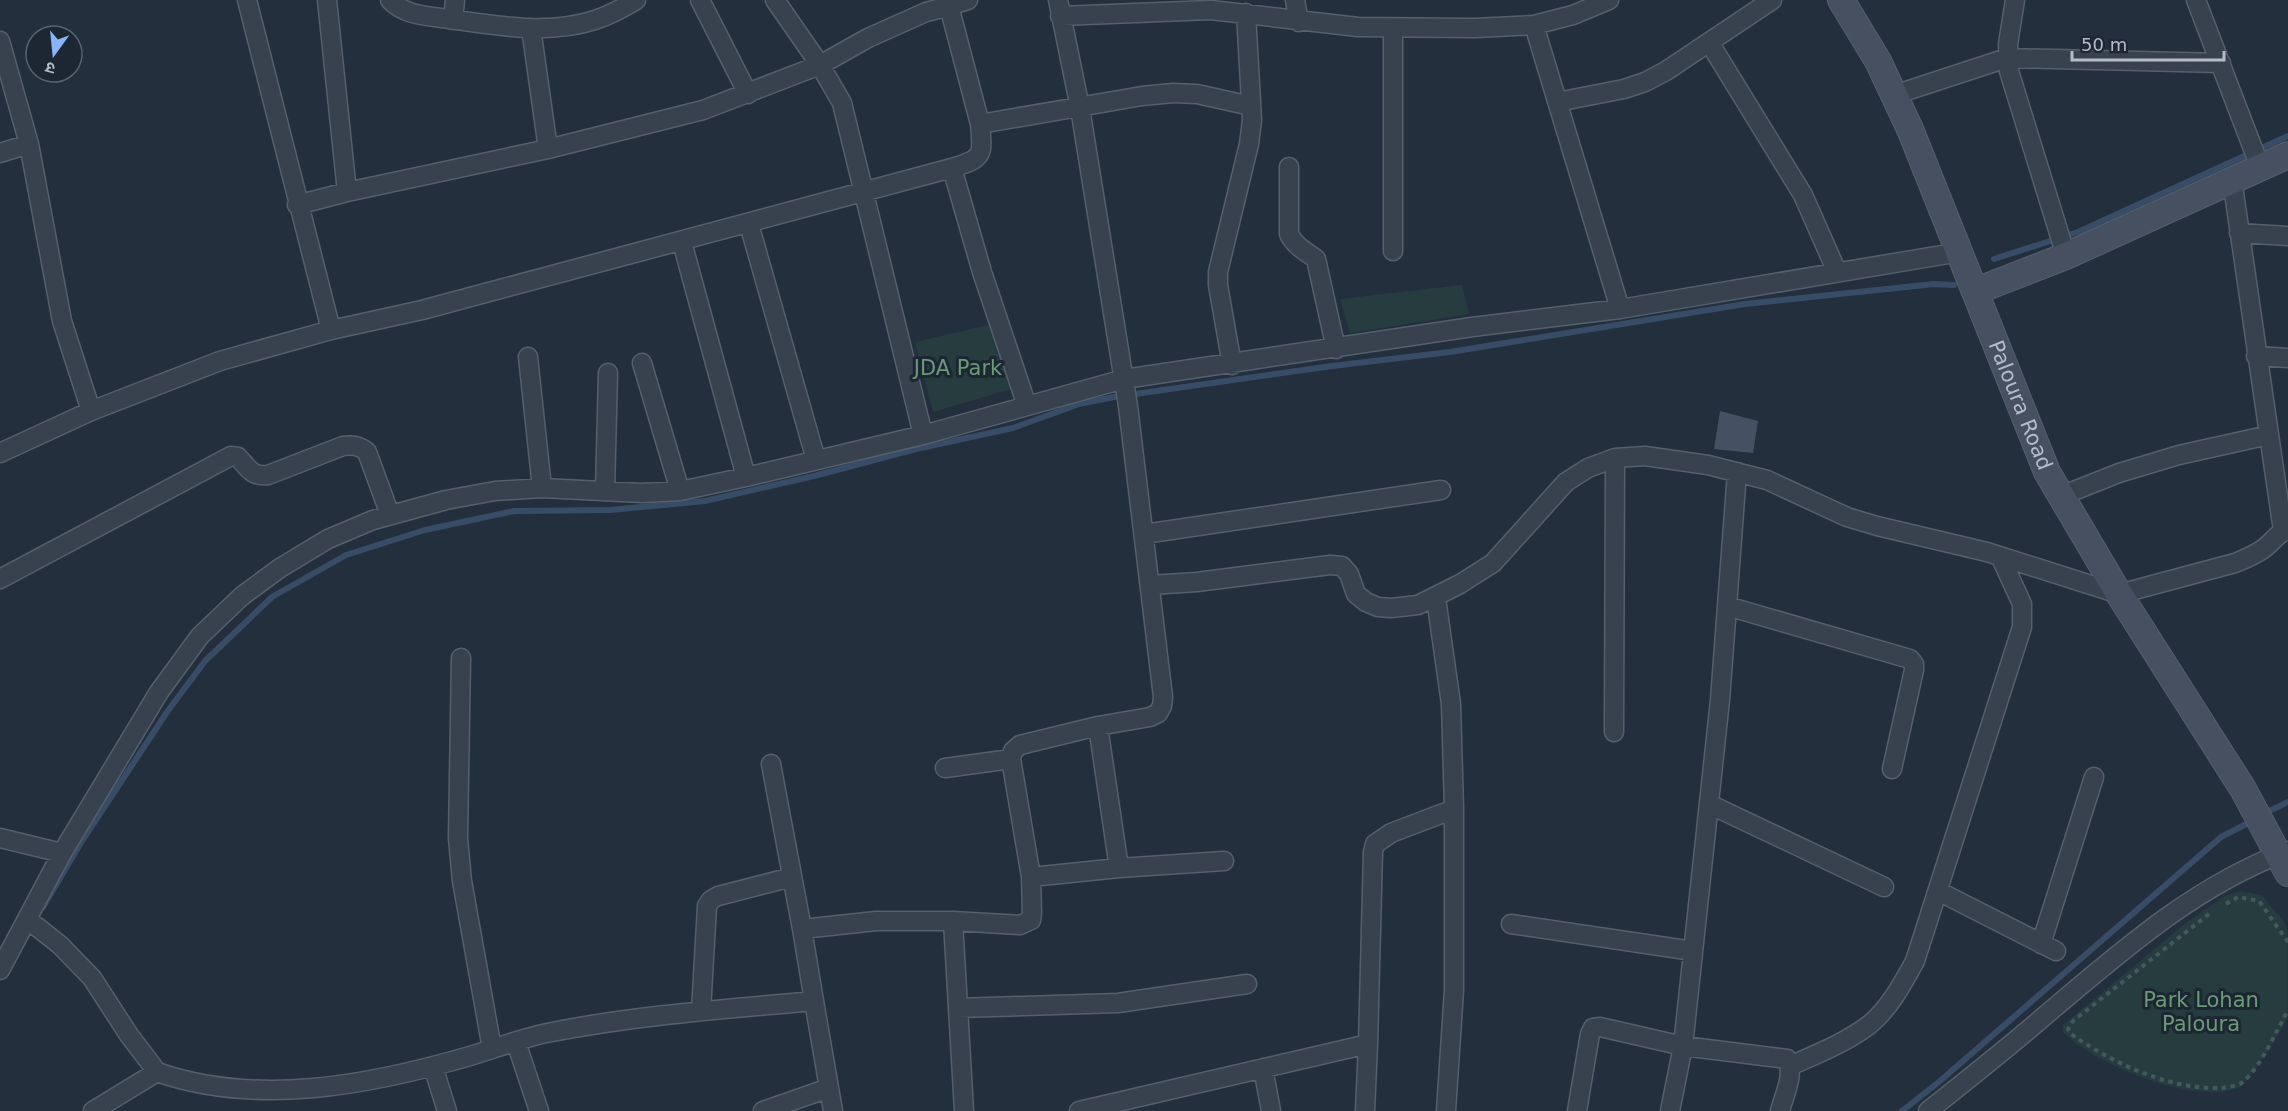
<svg xmlns="http://www.w3.org/2000/svg" width="2288" height="1111" viewBox="0 0 2288 1111" font-family="'DejaVu Sans','Noto Sans Devanagari',sans-serif">
	<style>
		.green { fill: #263c3f }
		.lines { fill: none; stroke-linecap: round; stroke-linejoin: round }
		.stream { stroke: #394c67; stroke-width: 6 }
		.building { fill: #455162 }
		.street-casing { stroke: #565f6c; stroke-width: 21 }
		.secondary-casing { stroke: #565f6c; stroke-width: 28 }
		.path { stroke: #44595c; stroke-width: 4; stroke-dasharray: 4.5 4.5; stroke-linecap: butt }
		.street { stroke: #38414e; stroke-width: 18 }
		.secondary { stroke: #465061; stroke-width: 26 }
		.labels { text-anchor: middle; dominant-baseline: central; stroke-width: 6; stroke-linejoin: round; paint-order: stroke }
		.park-label { font-size: 21px; fill: #6b9a76; stroke: #1d2633 }
		.street-label { font-size: 21px; fill: #b4bcc9; stroke: #1d2633 }
	</style>
	<rect width="100%" height="100%" fill="#242f3e"/>
	<path class="green" d="M1462 285 1469 314 1350 333 1340 299Z
		M996 323 1015 388 933 412 915 342Z
		M2239 891 2262 895C2269 906 2282 916 2287 928 2288 932 2288 1008 2288 1015 2286 1025 2248 1083 2240 1087 2198 1107 2093 1064 2063 1032V1025L2187 922 2225 896Z"/>
	<g class="lines">
		<path class="stream" d="M1994 259 2078 232 2288 136
			M2263 814 2288 802
			M43 907 82 841 167 712 205 661 272 597 346 555 425 530 514 511 610 510 705 501 814 476 916 449 1013 428 1079 404 1114 397 1332 366 1450 352 1745 304 1934 284 1954 285
			M1902 1111 1940 1081 2221 837 2252 821"/>
	</g>
	<path class="building" d="M1720 411 1758 421 1753 453 1714 449Z"/>
	<g class="lines">
		<g class="street-casing">
			<path id="street" d="M247 0 331 330
				M327 0 347 192
				M390 0C405 16 429 16 449 19 496 26 549 35 595 20 610 15 623 8 636 0
				M700 0 748 94
				M775 0 820 65 842 103 923 435
				M1295 0 1299 22
				M2015 0 2008 44 2009 71 2066 256
				M2196 0 2260 167
				M949 6 968 0
				M1060 16 1211 10 1358 27 1475 28 1534 25 1573 15 1609 0
				M453 20 455 0
				M1534 25 1620 309
				M531 28 548 149
				M1393 28V251
				M0 41 29 144 62 321 91 411
				M1709 42 1803 195 1837 272
				M1894 95 2007 58 2221 63
				M1557 102 1624 89 1645 82 1666 71 1772 0
				M980 124C983 156 984 158 952 168L982 272 1027 406
				M0 153 29 144
				M1289 167V234C1295 246 1305 251 1316 259L1336 349
				M2232 179 2283 531
				M297 205 347 192 548 149 703 110 820 65 868 38 926 12 949 6 980 124 1142 96 1173 93 1197 94 1251 106
				M749 224 816 460
				M2239 233 2288 236
				M682 242 746 477
				M2256 356 2288 358
				M528 357 542 488
				M642 363 680 491
				M1232 365 1218 285V272L1249 144 1252 120 1246 13
				M0 453 91 411 220 361 331 330 422 310 952 168
				M605 491 608 373
				M2061 496 2119 473 2179 455 2269 435
				M1144 534 1441 490
				M0 579 231 456 238 457C248 468 252 477 268 475L343 446C352 445 359 445 367 452L390 515
				M1150 585 1197 582 1330 565 1342 566 1349 574 1356 594 1366 602 1378 607 1391 608 1418 605 1460 584 1493 563 1566 482 1588 468 1615 458 1645 456 1708 465 1767 480 1847 517 1877 526 1987 552 2119 594 2235 563C2245 559 2255 555 2263 549 2272 543 2278 532 2288 530
				M1727 606 1910 659 1914 664V670L1892 769
				M461 658 458 838 462 881 492 1049
				M1614 732 1615 458
				M771 764 802 929
				M945 768 1011 759
				M1709 804 1884 887
				M0 838 62 853
				M1119 868 1224 861
				M1031 877 1119 868 1098 726
				M1938 891 2056 951
				M27 919 60 945 92 978 129 1035 157 1072 93 1111
				M1511 924 1693 951
				M2041 944 2094 777
				M0 970 62 853 159 692 200 636 242 596 280 568 328 539 373 520 446 500 495 491 542 488 642 493 680 491 746 477 923 435 1124 379 1472 327 1620 309 1960 252
				M814 1001 833 1111
				M958 1008 1118 1003 1247 984
				M701 1011 707 906 711 900 718 896 792 877
				M516 1042 539 1111
				M433 1066 447 1111
				M1790 1066C1817 1054 1845 1043 1869 1025 1889 1009 1903 983 1915 961L2022 627V604L2000 556
				M1263 1068 1271 1111
				M157 1072C257 1107 370 1085 470 1056 497 1048 524 1037 552 1032 639 1015 726 1009 814 1001L802 929 876 921H953
				M763 1111 829 1088
				M964 1111 953 921 1020 925 1031 920 1032 913 1031 877 1011 759 1013 751 1020 745 1098 726 1150 717 1158 713 1162 706 1163 697 1128 406 1080 108 1058 0
				M1079 1111 1368 1044 1373 852 1375 844 1391 833 1454 809 1451 704 1436 598
				M1365 1111 1368 1044
				M1446 1111 1454 990V809
				M1577 1111 1590 1034 1593 1028 1600 1027 1683 1046 1787 1059C1795 1075 1784 1095 1780 1111
				M1670 1111 1683 1046 1720 700 1737 472
				M1928 1111C1966 1081 2004 1051 2041 1019 2117 955 2193 886 2288 851"/>
		</g>
		<g class="secondary-casing">
			<g id="secondary">
				<path id="s1" d="M1841 0 1878 61 1910 129 2047 472 2119 594 2243 789 2288 873"/>
				<path d="M1976 291 2066 256 2288 155"/>
			</g>
		</g>
		<path class="path" d="M2226 904 2238 897 2259 901 2288 942
			M2209 914 2073 1021 2068 1029 2071 1034C2114 1064 2170 1090 2222 1088 2229 1087 2239 1086 2244 1081 2261 1066 2277 1030 2288 1010"/>
		<use href="#street" class="street"/>
		<use href="#secondary" class="secondary"/>
	</g>
	<g class="labels">
		<g class="park-label">
			<text x="958" y="368">JDA Park</text>
			<text x="2201" y="1000">Park Lohan<tspan x="2201" dy="24">Paloura</tspan></text>
		</g>
		<g class="street-label">
			<text stroke="none"><textPath href="#s1" startOffset="444">Paloura Road</textPath></text>
		</g>
	</g>
	<g transform="translate(54 54) rotate(195)"><circle r="28" fill="#1d2633" stroke="#59626f" stroke-width="1.5"/>
	<path d="M0-4.5L10 22L0 15L-10 22Z" fill="#8ab4f8"/>
	<text y="-9" font-size="16" font-weight="bold" text-anchor="middle" fill="#b4bcc9">उ</text>
	</g>
	<path d="M2072 51v9h152v-9" fill="none" stroke="#b4bcc9" stroke-width="3"/>
	<text x="2081" y="51" font-size="18" fill="#b4bcc9" stroke="#1d2633" stroke-width="4.5" paint-order="stroke">50 m</text>
</svg>
